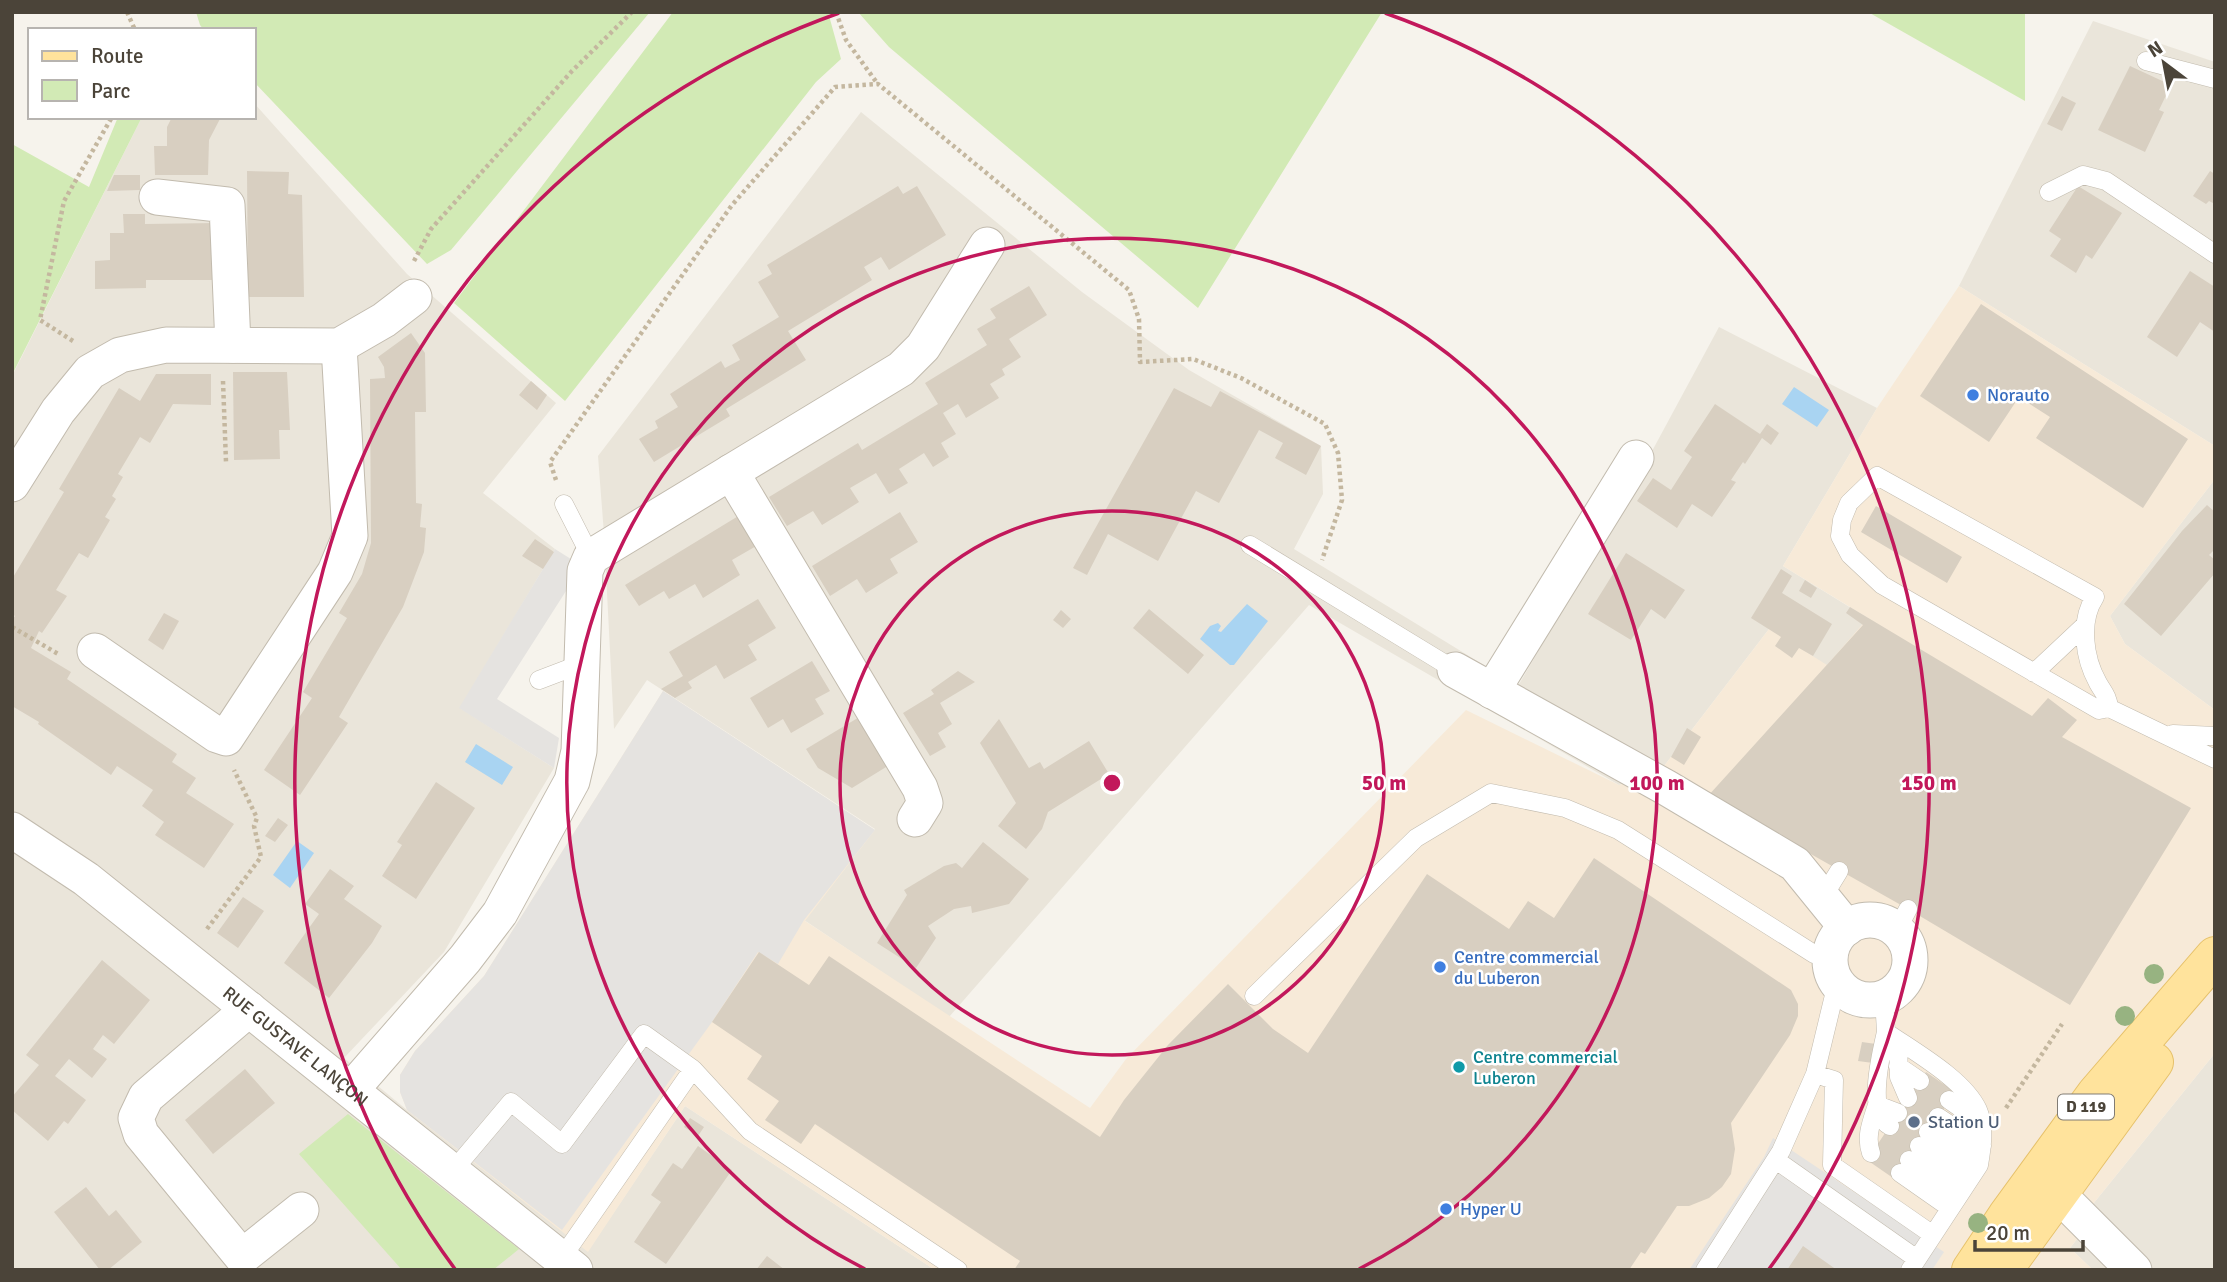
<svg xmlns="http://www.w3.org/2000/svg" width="2227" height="1282" viewBox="0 0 2227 1282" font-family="Signika,sans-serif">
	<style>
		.residential { fill: #eae5da }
		.commercial { fill: #f7ead8 }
		.green { fill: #d2eab5 }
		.parking { fill: #e5e3e0 }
		.water { fill: #a9d4f2 }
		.building { fill: #d8cfc1 }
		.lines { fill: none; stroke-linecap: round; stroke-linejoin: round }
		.service-casing { stroke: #c2bbae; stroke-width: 19 }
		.minor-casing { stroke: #c2bbae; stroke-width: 37 }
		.primary-casing { stroke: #e6c16a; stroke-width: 40 }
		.path { stroke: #c4b79f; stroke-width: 4.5; stroke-dasharray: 3.5 3.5; stroke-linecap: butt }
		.service { stroke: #fff; stroke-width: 18 }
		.minor { stroke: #fff; stroke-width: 35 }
		.primary { stroke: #ffe39c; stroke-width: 38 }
		.tree { fill: #97b381 }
		.ring { fill: none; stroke: #c2185b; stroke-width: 3.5 }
		.shop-dot { fill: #3f7fe0; stroke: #fff; stroke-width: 2.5 }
		.culture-dot { fill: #0f9aa8; stroke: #fff; stroke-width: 2.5 }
		.service-dot { fill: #5c6f8a; stroke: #fff; stroke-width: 2.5 }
		.labels { text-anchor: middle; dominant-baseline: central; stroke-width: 5; stroke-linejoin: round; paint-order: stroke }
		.shield { fill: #fff; stroke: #817c74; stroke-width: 2 }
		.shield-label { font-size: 16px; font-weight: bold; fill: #4b4439 }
		.shop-label { font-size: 18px; fill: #366cbe; stroke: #fff; text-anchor: start }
		.street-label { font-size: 18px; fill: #4b4439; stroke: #fff }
		.culture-label { font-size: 18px; fill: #0d838f; stroke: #fff; text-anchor: start }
		.service-label { font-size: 18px; fill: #4e5e75; stroke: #fff; text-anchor: start }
		.centre { fill: #c2185b; stroke: #fff; stroke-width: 3.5 }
		.ring-label { font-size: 21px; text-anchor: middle; font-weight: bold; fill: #c2185b; stroke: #fff; stroke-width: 5; stroke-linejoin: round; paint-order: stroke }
	</style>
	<rect width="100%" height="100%" fill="#f6f3ec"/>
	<path class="residential" d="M2093 21 2215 62V446L1959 286Z
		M254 103 407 274 556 403 483 493 555 549 460 708 554 768 444 952 344 1058 407 1110 588 1251 685 1106 935 1270H12V376L142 117H254Z
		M861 112 1082 292 1189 370 1321 446 1323 494 1294 549 1518 686 1617 516 1719 327 1877 408 1783 566 1869 619 1826 666 1769 629 1661 770 1619 785 1309 605 949 1017 804 920 875 829 647 680 614 729 604 534 598 456Z
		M2215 479V710L2125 644 2110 616Z
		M2215 1053V1270H2093L2070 1248 2095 1216 2093 1204Z"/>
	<path class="commercial" d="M1959 286 2215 446V479L2110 616 2125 644 2215 710V1053L2093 1204 2095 1216 2070 1248 2093 1270H935L685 1106 588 1252 407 1110 400 1092V1075L415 1051 484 976 663 691 875 830 805 921 1090 1108 1126 1059 1466 710 1619 785 1661 770 1769 629 1827 665 1868 618 1783 566 1877 408Z"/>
	<path class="green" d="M196 12H650L451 250 427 264 254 82V30H204L200 25Z
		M673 12H828L841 59 816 82 565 401 454 303Z
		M858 12H1382L1198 308 889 47Z
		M1868 12H2025V101Z
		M118 117H142L12 375V144L89 187Z
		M348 1114 519 1249 493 1270H402L299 1154Z"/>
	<path class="parking" d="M555 549 582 566 497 699 559 738 554 768 459 708Z
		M663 691 875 830 804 920 778 964 758 952 712 1022 562 1230 407 1110 400 1092V1075L415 1051 484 976Z
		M1773 1138 1944 1252 1932 1270H1689L1764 1157Z"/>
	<path class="water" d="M1794 387 1829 410 1817 427 1782 404Z
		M1247 604 1268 621 1234 665H1230L1200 639 1210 626 1218 623 1221 626 1218 631 1221 632Z
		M476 744 513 767 502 785 465 762Z
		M297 841 314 853 290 888 273 875Z"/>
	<path class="building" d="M2130 66 2171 85 2159 110 2164 112 2145 152 2098 130Z
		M2062 96 2076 103 2062 131 2047 124Z
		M172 117H221L209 140 208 175H155L154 146H167V127Z
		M247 171 289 172 288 194 302 195 304 297H248Z
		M2210 171 2215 174V204L2209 201 2206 204 2193 196Z
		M114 175H140V190L107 191Z
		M898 186 903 194 917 186 946 235 889 270 881 257 864 267 872 280 788 331 806 360 726 409 730 416 654 462 639 439 658 428 655 421 678 407 670 394 721 361 725 368 740 360 732 345 779 317 758 282 772 274 767 265Z
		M2078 186 2122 213 2092 259 2086 255 2076 273 2050 256 2061 239 2049 231Z
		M123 214H145V224L216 223V280H146V288L95 289V261L110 260V233H124Z
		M2190 271 2215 287V332L2200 322 2177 357 2147 337Z
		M1029 286 1047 315 1009 339 1021 357 1002 369 1005 375 990 384 999 398 966 418 958 404 943 413 956 434 941 443 949 457 933 467 924 453 899 469 908 483 889 494 876 473 850 488 859 502 840 514 822 525 813 511 787 526 769 497 858 443 862 450 938 404 925 383 987 345 977 329 996 318 990 309Z
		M1981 304 2188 439 2143 508 2036 438 2050 417 2019 397 1989 442 1920 396Z
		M411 333 425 353 426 412H415L416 503 422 504 420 527 426 528 424 552 403 607 339 717 348 723 300 795 264 770 312 698 303 692 347 618 339 613 362 574 371 543 370 379 385 378 384 367 378 357Z
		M233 372H287L290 430H279L280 459 234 460Z
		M156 374H211V405L173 404 150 443 140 437 118 474 123 477 112 496 116 499 105 517 110 520 88 558 79 553 56 590 67 596 42 633 39 631 31 648 71 672 67 679 177 754 172 762 196 778 186 793 234 824 204 868 155 835 164 822 142 806 153 790 117 766 111 775 38 724 39 722 12 706V620L15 616 12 614V579L64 492 59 489 119 388 140 401Z
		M531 381 547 395 537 410 519 395Z
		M1174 388 1211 407 1220 391 1321 446 1306 475 1275 458 1283 443 1259 430 1219 503 1196 491 1158 561 1108 534 1087 575 1073 568Z
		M1715 404 1760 434 1767 424 1779 433 1771 445 1762 438 1745 464 1743 462 1731 480 1736 482 1712 517 1692 504 1677 528 1637 501 1653 478 1671 490 1692 457 1684 451Z
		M2207 505 2215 512V549L2209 555 2215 560V573L2161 636 2124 604 2182 531Z
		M1876 506 1962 557 1947 583 1861 532Z
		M900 512 918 542 890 559 898 573 866 593 857 579 830 596 812 566Z
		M740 515 758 545 732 560 740 575 703 598 695 584 669 599 664 591 639 606 625 585Z
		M535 539 554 552 543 569 522 556Z
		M1626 553 1685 590 1665 619 1651 609 1631 640 1588 614Z
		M1781 569 1792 576 1782 593 1832 624 1813 656 1799 648 1792 658 1775 646 1781 637 1751 618Z
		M1805 580 1817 588 1811 598 1799 591Z
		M758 599 776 628 748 645 757 660 724 679 716 665 688 682 692 688 675 698 661 689 683 676 669 652Z
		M1850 607 2032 716 2048 698 2077 720 2062 737 2191 808 2070 1005 1908 909 1708 796 1863 625 1846 613Z
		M1149 609 1204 655 1188 674 1133 628Z
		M1061 610 1071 619 1063 628 1053 620Z
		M164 613 179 621 163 650 148 640Z
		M812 661 830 691 815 699 824 714 791 733 783 719 768 728 750 698Z
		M958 671 975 682 940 703 952 724 938 733 946 747 930 756 903 713 934 694 931 690Z
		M861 716 891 764 852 788 818 768 806 749Z
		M999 719 1029 768 1040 762 1044 769 1089 741 1109 774 1048 812 1042 829 1026 849 998 826 1016 803 980 743Z
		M1687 728 1701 737 1684 765 1671 757Z
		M436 782 475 808 416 899 382 876 402 845 397 842Z
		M278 818 288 825 275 842 265 836Z
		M983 842 1029 879 1009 904 972 913 971 906 954 909 928 926 936 938 916 968 877 943 907 895 904 890 944 866 956 863 962 868Z
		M1594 858 1791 990 1798 1004V1016L1790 1035 1731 1123 1735 1149 1731 1174 1722 1187 1709 1198 1689 1206H1677L1645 1254 1641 1252 1629 1270H1014L1020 1261 815 1124 801 1144 765 1120 779 1101 747 1079 762 1056 712 1022 759 952 809 985 829 956 1100 1137 1124 1100 1168 1045 1228 984 1273 1029 1308 1053 1427 874 1509 929 1528 901 1554 918Z
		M330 869 354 886 344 899 382 926 372 943 329 998 284 963 319 914 305 904Z
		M243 897 264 911 238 948 217 933Z
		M102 960 150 1000 114 1044 103 1035 93 1049 107 1059 92 1078 69 1059 55 1076 86 1100 68 1124 64 1121 48 1141 12 1110V1097L39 1065 26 1055Z
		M1862 1042 1876 1044 1873 1063 1858 1061Z
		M245 1069 275 1103 213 1154 185 1120Z
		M1926 1072 1955 1092 1896 1180 1867 1160Z
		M690 1118 704 1127 698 1136 684 1127Z
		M698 1146 732 1170 666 1264 634 1242 661 1202 651 1195 673 1163 682 1169Z
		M86 1187 109 1216 116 1210 142 1242 108 1270H100L54 1212Z
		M1803 1246 1837 1270H1787Z
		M767 1256 785 1270H756Z"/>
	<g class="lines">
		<g class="service-casing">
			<path id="service" d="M2146 61 2215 79
				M2049 192 2083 175 2106 181 2215 254
				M1877 476 2095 597C2079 621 2084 658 2098 683 2103 692 2108 696 2109 708L2099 710 1882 585 1850 555 1840 536 1842 520 1849 503Z
				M564 504 591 557
				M1250 545 1455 670
				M2034 673 2084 626
				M539 680 581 664
				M2109 708 2215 759
				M2173 734 2215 736
				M1823 897 1839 871
				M1897 930 1908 909
				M1254 996 1416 838 1491 793 1565 808 1618 830 1814 954 1831 956
				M1884 998 1886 1032C1913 1051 1964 1079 1978 1110 1985 1126 1982 1148 1979 1165L1910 1270
				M1886 1032C1881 1054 1866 1113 1890 1126
				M1898 1041 1899 1077 1908 1098
				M1898 1066 1920 1081
				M693 1069 750 1131 958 1270
				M1815 1074 1834 1080 1832 1165 1933 1235
				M1949 1100 1979 1121
				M1877 1105 1898 1113
				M1938 1117 1982 1146
				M1928 1132 1979 1165
				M1919 1146 1969 1179
				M1871 1153C1865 1136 1872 1121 1877 1105
				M1776 1160 1917 1259
				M1909 1160 1960 1194
				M452 1172 511 1102 562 1144 644 1034 693 1069 561 1259
				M1900 1173 1950 1208
				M1705 1270 1781 1151 1815 1074 1837 983"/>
		</g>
		<g class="minor-casing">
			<g id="minor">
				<path d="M157 197 227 205 233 345"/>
				<path d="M731 472 920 788 925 803 915 819"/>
				<path d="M12 484 58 411 90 372 120 355 166 345 339 346 384 320 414 297"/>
				<path d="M95 651 217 735 226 738 335 572 350 536 339 346"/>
				<path d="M1455 670 1667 788 1795 864 1847 928"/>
				<path d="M1492 691 1636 458"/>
				<path id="s1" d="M12 830 86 879 575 1270"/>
				<circle cx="1870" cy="960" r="40"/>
				<path d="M249 1009 146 1097 136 1118 141 1134 242 1257 301 1210"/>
				<path d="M351 1090 465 959 500 913 572 781 579 751 585 571 591 557 901 369 923 347 987 245"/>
				<path d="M2058 1194 2134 1270"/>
			</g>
		</g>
		<g class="primary-casing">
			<path id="primary" d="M1971 1270 2007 1216 2096 1094 2215 956
				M2003 1270 2154 1062"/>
		</g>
		<path class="path" d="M127 12 135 30
			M836 12 846 40 877 83
			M414 261 431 229 572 71 632 12
			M73 341 40 320 64 201 112 117
			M223 381 226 462
			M556 480 550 462 732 205 835 87 878 84 1129 290 1139 319 1140 362 1193 359 1241 378 1325 424 1338 453 1342 500 1322 560
			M12 627 60 655
			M207 929 261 857 254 826 257 818 234 770
			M2006 1108 2062 1024"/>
		<use href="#service" class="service"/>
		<use href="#minor" class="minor"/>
		<use href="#primary" class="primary"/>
	</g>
	<g class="tree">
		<circle cx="2154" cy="974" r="10"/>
		<circle cx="2125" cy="1016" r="10"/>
		<circle cx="1978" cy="1223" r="10"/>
	</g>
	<g class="ring">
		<circle cx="1112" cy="783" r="272"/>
		<path d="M865 1269A545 545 0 1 1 1359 1269"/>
		<path d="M455 1269A817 817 0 0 1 839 13M1385 13A817 817 0 0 1 1769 1269"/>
	</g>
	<g class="shop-dot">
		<circle cx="1973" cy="395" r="7"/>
		<circle cx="1440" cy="967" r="7"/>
		<circle cx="1446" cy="1209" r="7"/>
	</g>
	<circle class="culture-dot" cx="1459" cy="1067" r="7"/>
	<circle class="service-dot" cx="1914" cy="1122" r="7"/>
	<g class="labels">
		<rect class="shield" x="2058" y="1094.5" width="56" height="25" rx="5"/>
		<g class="shield-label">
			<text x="2086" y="1107">D 119</text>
		</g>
		<g class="shop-label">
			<text x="1987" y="395">Norauto</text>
			<text x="1454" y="957">Centre commercial<tspan x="1454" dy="21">du Luberon</tspan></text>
			<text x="1460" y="1209">Hyper U</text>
		</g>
		<g class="street-label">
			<text stroke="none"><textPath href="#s1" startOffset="357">RUE GUSTAVE LANÇON</textPath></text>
		</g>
		<g class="culture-label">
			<text x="1473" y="1057">Centre commercial<tspan x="1473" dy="21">Luberon</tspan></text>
		</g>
		<g class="service-label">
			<text x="1928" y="1122">Station U</text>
		</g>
	</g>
	<circle cx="1112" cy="783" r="10" class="centre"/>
	<g class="ring-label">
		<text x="1384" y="790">50 m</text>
		<text x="1657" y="790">100 m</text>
		<text x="1929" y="790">150 m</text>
	</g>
	<rect width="2227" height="1282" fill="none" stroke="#4b4439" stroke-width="28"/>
	<rect x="28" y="28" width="228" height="91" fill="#ffffff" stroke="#b7b4b0" stroke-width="2"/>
	<rect x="42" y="51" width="35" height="10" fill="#ffe39c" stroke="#b7b4b0" stroke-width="2"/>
	<text x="91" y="63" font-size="21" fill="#4b4439">Route</text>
	<rect x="42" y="80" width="35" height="21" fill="#d2eab5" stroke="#b7b4b0" stroke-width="2"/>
	<text x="91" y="98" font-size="21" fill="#4b4439">Parc</text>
	<g transform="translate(2164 63) rotate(328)" stroke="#ffffff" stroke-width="5" paint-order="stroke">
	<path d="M0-5L12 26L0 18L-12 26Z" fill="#4b4439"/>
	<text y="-10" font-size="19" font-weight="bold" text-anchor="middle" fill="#4b4439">N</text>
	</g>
	<path d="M1975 1240v10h108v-10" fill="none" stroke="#4b4439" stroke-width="3.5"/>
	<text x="1986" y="1240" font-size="21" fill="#4b4439" stroke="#ffffff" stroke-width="5" paint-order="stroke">20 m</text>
</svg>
